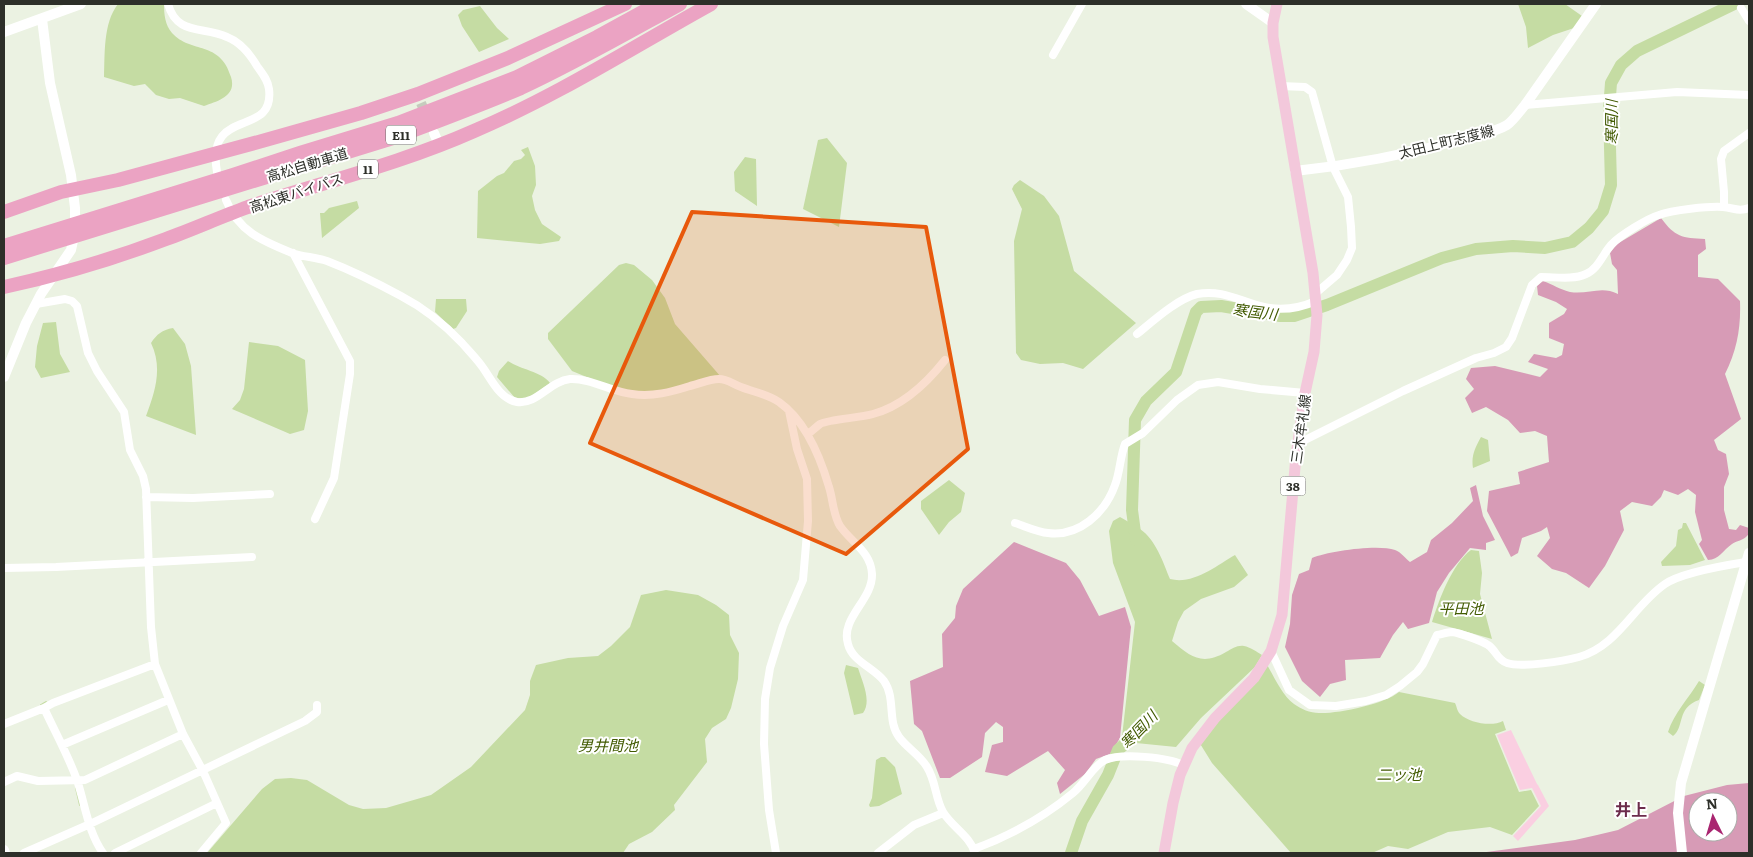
<svg xmlns="http://www.w3.org/2000/svg" width="1753" height="857" viewBox="0 0 1753 857" font-family="Literata,'Noto Sans JP',serif">
	<style>
		.green { fill: #facfe1 }
		.forest { fill: #d79bb6; fill-rule: evenodd }
		.water { fill: #c5dca3 }
		.lines { fill: none; stroke-linecap: round; stroke-linejoin: round }
		.stream { stroke: #c5dca3; stroke-width: 2 }
		.river { stroke: #c5dca3; stroke-width: 12 }
		.secondary-tunnel { stroke: #c5cbbd; stroke-width: 10; stroke-dasharray: 10 5; stroke-linecap: butt }
		.street { stroke: #fff; stroke-width: 8 }
		.secondary { stroke: #fff; stroke-width: 10 }
		.primary { stroke: #f3c8db; stroke-width: 11 }
		.highway { stroke: #eba3c3; stroke-width: 14 }
		.marked { fill: #e8590c; fill-opacity: 0.2; stroke: #e8590c; stroke-width: 4; stroke-linejoin: round }
		.labels { text-anchor: middle; dominant-baseline: central; stroke-width: 4; stroke-linejoin: round; paint-order: stroke }
		.shield { fill: #fff; stroke: #6c6d69; stroke-width: 1 }
		.shield-label { font-size: 12px; font-weight: bold; fill: #2d2f29 }
		.street-label { font-size: 14px; fill: #2d2f29; stroke: #fff }
		.water-label { font-size: 15px; font-style: italic; fill: #425b02; stroke: #fff }
		.quarter-label { font-size: 16px; font-weight: bold; fill: #6c2c4c; stroke: #fff }
	</style>
	<rect width="100%" height="100%" fill="#ebf2e2"/>
	<path class="green" d="M1511 730 1537 784 1538 785 1549 806 1518 841 1513 836 1541 806 1532 788 1520 790 1497 735Z"/>
	<path class="forest" d="M1661 218C1675 237 1682 238 1705 239L1706 249 1698 255V277L1718 279 1740 301C1741 328 1737 350 1725 374L1741 419 1714 440 1718 450 1726 454 1729 474 1724 487V510L1729 529 1736 530 1740 525 1749 528C1749 531 1750 533 1747 536 1744 540 1736 541 1732 544 1723 550 1719 560 1708 560L1699 544 1702 540 1695 512 1696 495 1688 489 1678 495 1664 490 1661 497 1652 506 1632 502 1620 511 1624 530 1605 566 1589 588 1566 573 1552 569 1537 556 1550 538 1547 527 1541 531 1522 538 1518 553 1511 557 1508 551 1487 511 1489 491 1520 484 1518 472 1549 462 1547 436 1535 431 1520 433 1508 420 1486 407 1472 413 1465 398 1474 389 1466 379 1471 368 1495 366 1540 377 1548 369 1528 362 1534 354 1556 358 1562 355 1564 344 1549 338V323L1564 314 1567 309 1556 302 1538 295 1537 286 1543 281C1552 284 1561 290 1570 292 1588 295 1601 285 1618 294L1617 270 1612 264 1610 253 1617 244Z
		M1476 485 1483 516 1495 540 1486 543V550L1470 548 1449 573 1437 592 1429 623 1408 629 1403 622 1393 635 1380 658 1345 660 1346 680 1330 684 1320 697 1302 681 1285 647 1290 624 1292 595 1299 574 1309 570 1312 558C1329 551 1378 544 1395 550 1401 552 1406 559 1410 562L1427 552 1431 540 1452 523 1473 501 1470 488Z
		M1014 542 1066 563 1080 580 1099 616 1125 607 1131 627 1120 738 1110 754 1096 759 1085 774 1060 794 1057 783 1065 770 1048 751 1007 776 985 772 992 745 1003 742V727L996 722 985 733 982 757 950 778H940L922 731 914 724 910 681 943 667 942 634 955 618 956 606 963 589Z
		M1749 783V853H1479L1575 840 1597 835 1618 830 1684 796 1727 785ZM1698 802H1728V832H1698Z"/>
	<path class="water" d="M118 4H164C164 14 165 25 172 33 191 54 220 40 231 77 237 96 218 101 204 106L180 98 169 99 156 95 145 84 134 86 104 77C105 54 103 23 118 4Z
		M1518 4H1565L1582 16 1574 28 1553 35 1528 48 1526 27Z
		M480 6 497 28 509 39 479 52 462 26 458 15 463 10Z
		M827 138 847 163 839 227 803 209 818 140Z
		M528 147 535 166 536 185 532 196 535 210 542 224 561 237 559 241 540 244 477 238 478 191 497 176 504 173 514 161 521 159 525 155 521 150Z
		M745 157 756 159 757 206 735 191 734 172Z
		M1020 180 1044 196 1059 216 1074 271 1136 323 1083 369 1063 363 1040 364 1021 360 1016 353 1014 241 1022 209 1012 189 1014 185Z
		M357 201 359 208 322 238 320 213H324L329 208Z
		M626 263 634 265 652 280 665 298 675 324 721 377 671 390 642 393 611 387 572 371 548 339V333L619 265Z
		M436 299H466L467 311 456 328 453 329 435 312Z
		M56 322 60 354 70 372 41 378 35 367 37 346 43 323Z
		M173 328 185 344 191 366 196 435 146 416C155 392 163 368 151 343 157 334 162 330 173 328Z
		M249 342 278 346 305 360 308 411 304 430 290 434 232 409 240 400 244 389Z
		M508 361C521 370 541 371 550 383L529 398H515L497 377 499 371Z
		M1481 437 1488 440 1490 461 1473 468C1471 456 1475 448 1481 437Z
		M949 480 965 493 961 512 949 522 939 535 921 509V501Z
		M1120 517C1126 521 1134 524 1140 529 1156 540 1163 562 1170 579 1193 585 1216 566 1235 555L1248 575 1234 587 1201 599 1184 611 1178 622 1172 641C1191 657 1202 666 1226 652 1232 649 1237 645 1244 646 1250 647 1257 652 1262 655L1255 667 1201 718 1176 747 1136 743 1122 737 1135 622 1113 563 1109 531 1113 521Z
		M1683 523H1686L1705 560 1690 565 1662 566 1661 562 1676 546 1678 530 1682 528Z
		M1471 550 1479 551 1482 573 1480 594 1492 639 1432 622C1439 600 1452 564 1471 550Z
		M666 590 698 595 716 605 729 615 730 635 739 653 738 679 731 708 726 719 712 728 705 739 707 762 674 805 675 810 652 832 629 844 623 853H207L262 789 275 779 291 778 307 780 349 805 363 809 386 808 431 795 471 767 525 710 530 695V681L536 665 568 658 598 656 611 646 630 627 641 595Z
		M1266 663C1274 676 1281 694 1294 704 1301 709 1310 713 1319 713 1337 714 1385 704 1399 692L1455 703C1457 707 1457 711 1460 714 1469 723 1492 727 1503 721L1506 730 1495 734 1519 792 1531 790 1539 806 1512 835 1490 827 1448 832 1408 849 1388 846 1372 853H1291L1212 763 1199 742Z
		M846 665 858 668C862 681 872 701 863 713L854 715 844 673Z
		M1699 681 1705 685 1699 700C1676 708 1685 727 1673 736L1668 732C1674 713 1689 698 1699 681Z
		M881 757H885L895 767 902 794 879 806 870 807 869 805 872 798 876 760Z"/>
	<g class="lines">
		<path class="stream" d="M41 705 46 702
			M76 788 80 805"/>
		<path class="river" d="M1136 540 1132 510 1135 420 1146 401 1176 372 1196 312 1201 307 1221 306 1280 316H1294L1327 305 1442 258 1476 249 1513 246 1545 248 1572 242 1589 228 1603 211 1611 185 1609 109 1611 83 1621 65 1637 51 1734 4
			M1071 853 1082 821 1108 775 1118 750 1141 729"/>
		<path class="secondary-tunnel" d="M421 103 428 119"/>
		<path class="street" d="M168 4C177 36 203 26 227 37 240 42 250 54 257 66 262 73 268 80 269 89 275 139 205 105 217 172
			M1741 8 1749 21
			M1053 55 1082 4
			M1280 86 1305 87 1312 92 1333 167 1348 197 1351 227 1352 248 1347 260 1337 275 1316 293
			M1525 105 1677 92 1749 95
			M226 200C238 231 262 241 292 253 303 257 315 257 327 261 353 271 377 283 401 296 424 308 444 324 462 343 468 350 475 357 481 365 491 378 499 399 517 402 537 405 550 381 570 379 591 378 611 392 632 394 653 397 671 392 690 386 699 384 709 379 719 379 727 379 733 384 741 387 754 392 767 394 779 402 806 421 820 456 829 487 833 499 833 515 840 526 852 543 871 552 872 574 873 600 840 618 848 644 852 661 874 668 884 681 896 698 887 721 899 737 907 748 920 755 927 767 936 781 935 798 943 812 952 827 970 836 975 853
			M1724 207V192L1721 159 1724 151 1749 133
			M293 253 350 361V374L334 478 315 519
			M36 304 65 299 72 301 77 306 88 353 97 371 124 412 130 450 143 476 146 489 151 627 155 664 183 734 203 771 226 823 201 853
			M1137 334C1153 321 1177 299 1197 294 1223 289 1241 302 1264 307 1282 311 1300 308 1316 301
			M808 434C812 431 816 427 820 424 830 419 860 418 873 414 903 406 926 384 945 360
			M1297 444 1403 391 1476 358 1494 353 1506 347 1512 338 1532 285 1541 277C1556 277 1573 280 1586 274 1598 269 1603 254 1611 245 1619 236 1648 218 1659 215 1672 210 1709 206 1723 207 1734 208 1739 212 1749 208
			M146 497 193 498 270 494
			M1015 523C1025 526 1037 532 1048 533 1079 537 1105 513 1115 485 1120 472 1120 457 1125 444L1143 433 1177 400 1198 385 1218 382 1260 389 1305 393
			M4 568 56 567 252 557
			M1271 651 1289 690 1310 705 1336 706 1366 701 1386 695 1400 686 1417 672 1423 664 1437 635C1442 634 1448 632 1452 632 1460 633 1482 641 1488 645 1496 650 1497 660 1507 663 1522 668 1564 661 1579 657 1618 646 1634 605 1665 584 1681 573 1727 565 1746 562
			M44 708C55 732 68 755 77 780 85 804 88 832 103 853
			M4 724 44 708 53 703 155 664
			M62 745 168 700
			M4 782 17 776 38 781 85 780 183 734
			M974 849C1009 836 1044 817 1073 793 1085 783 1093 766 1105 760 1121 753 1168 757 1183 765
			M24 853 90 824 305 721 317 712V705
			M115 853 217 803
			M776 853 769 810 764 744 765 699 770 668 783 626 803 580 808 521 807 479 797 449 789 411
			M878 853 914 825 943 813"/>
		<path class="secondary" d="M1246 4 1273 23
			M4 32 81 4
			M434 133 439 145
			M1295 171C1352 165 1409 154 1463 139 1477 135 1494 133 1507 125 1514 120 1519 112 1525 105L1596 4
			M4 377 26 323 41 294 71 250 75 232V208L71 175 50 83 42 19
			M4 850 5 853
			M1682 853 1678 813 1681 783 1749 553"/>
		<path class="primary" d="M1164 853 1173 803 1180 775 1192 748 1215 718 1254 678 1271 651 1282 615 1296 456 1305 393 1314 352 1317 315 1313 273 1273 37V23L1277 4"/>
		<path class="highway" d="M4 212 61 192 118 180 262 141 361 113 418 94 508 58 625 4
			M4 246 233 175 300 153 398 123 517 77 597 37 657 4
			M4 258 393 138C436 122 479 106 521 88 575 63 627 33 680 4
			M4 287C59 275 113 259 166 239 194 229 220 217 248 207 324 182 402 163 474 131 557 96 633 47 711 4"/>
	</g>
	<path class="marked" d="M692 212 926 227 968 449 846 554 590 443Z"/>
	<g class="labels">
		<g class="shield">
			<rect x="386" y="125.5" width="30" height="19" rx="4"/>
			<rect x="358" y="159.5" width="20" height="19" rx="4"/>
			<rect x="1280.5" y="476.5" width="25" height="19" rx="4"/>
		</g>
		<g class="shield-label">
			<text x="401" y="135">E11</text>
			<text x="368" y="169">11</text>
			<text x="1293" y="486">38</text>
		</g>
		<g class="street-label">
			<text transform="translate(1446 141) rotate(-14)">太田上町志度線</text>
			<text transform="translate(307 164) rotate(-17)">高松自動車道</text>
			<text transform="translate(296 192) rotate(-18)">高松東バイパス</text>
			<text transform="translate(1300 429) rotate(-82)">三木牟礼線</text>
		</g>
		<g class="water-label">
			<text transform="translate(1610 122) rotate(-90)">寒国川</text>
			<text transform="translate(1255 311) rotate(7)">寒国川</text>
			<text x="1461" y="607">平田池</text>
			<text transform="translate(1138 729) rotate(-46)">寒国川</text>
			<text x="608" y="744">男井間池</text>
			<text x="1399" y="773">二ッ池</text>
		</g>
		<g class="quarter-label">
			<text x="1631" y="809">井上</text>
		</g>
	</g>
	<rect width="1753" height="857" fill="none" stroke="#2d2f29" stroke-width="10"/>
	<g transform="translate(1713 817) rotate(355)"><circle r="24" fill="#ffffff" stroke="#abaca9"/>
	<path d="M0-4L9 19L0 12L-9 19Z" fill="#a92570"/>
	<text y="-8" font-size="14" font-weight="bold" text-anchor="middle" fill="#2d2f29">N</text>
	</g>
</svg>
